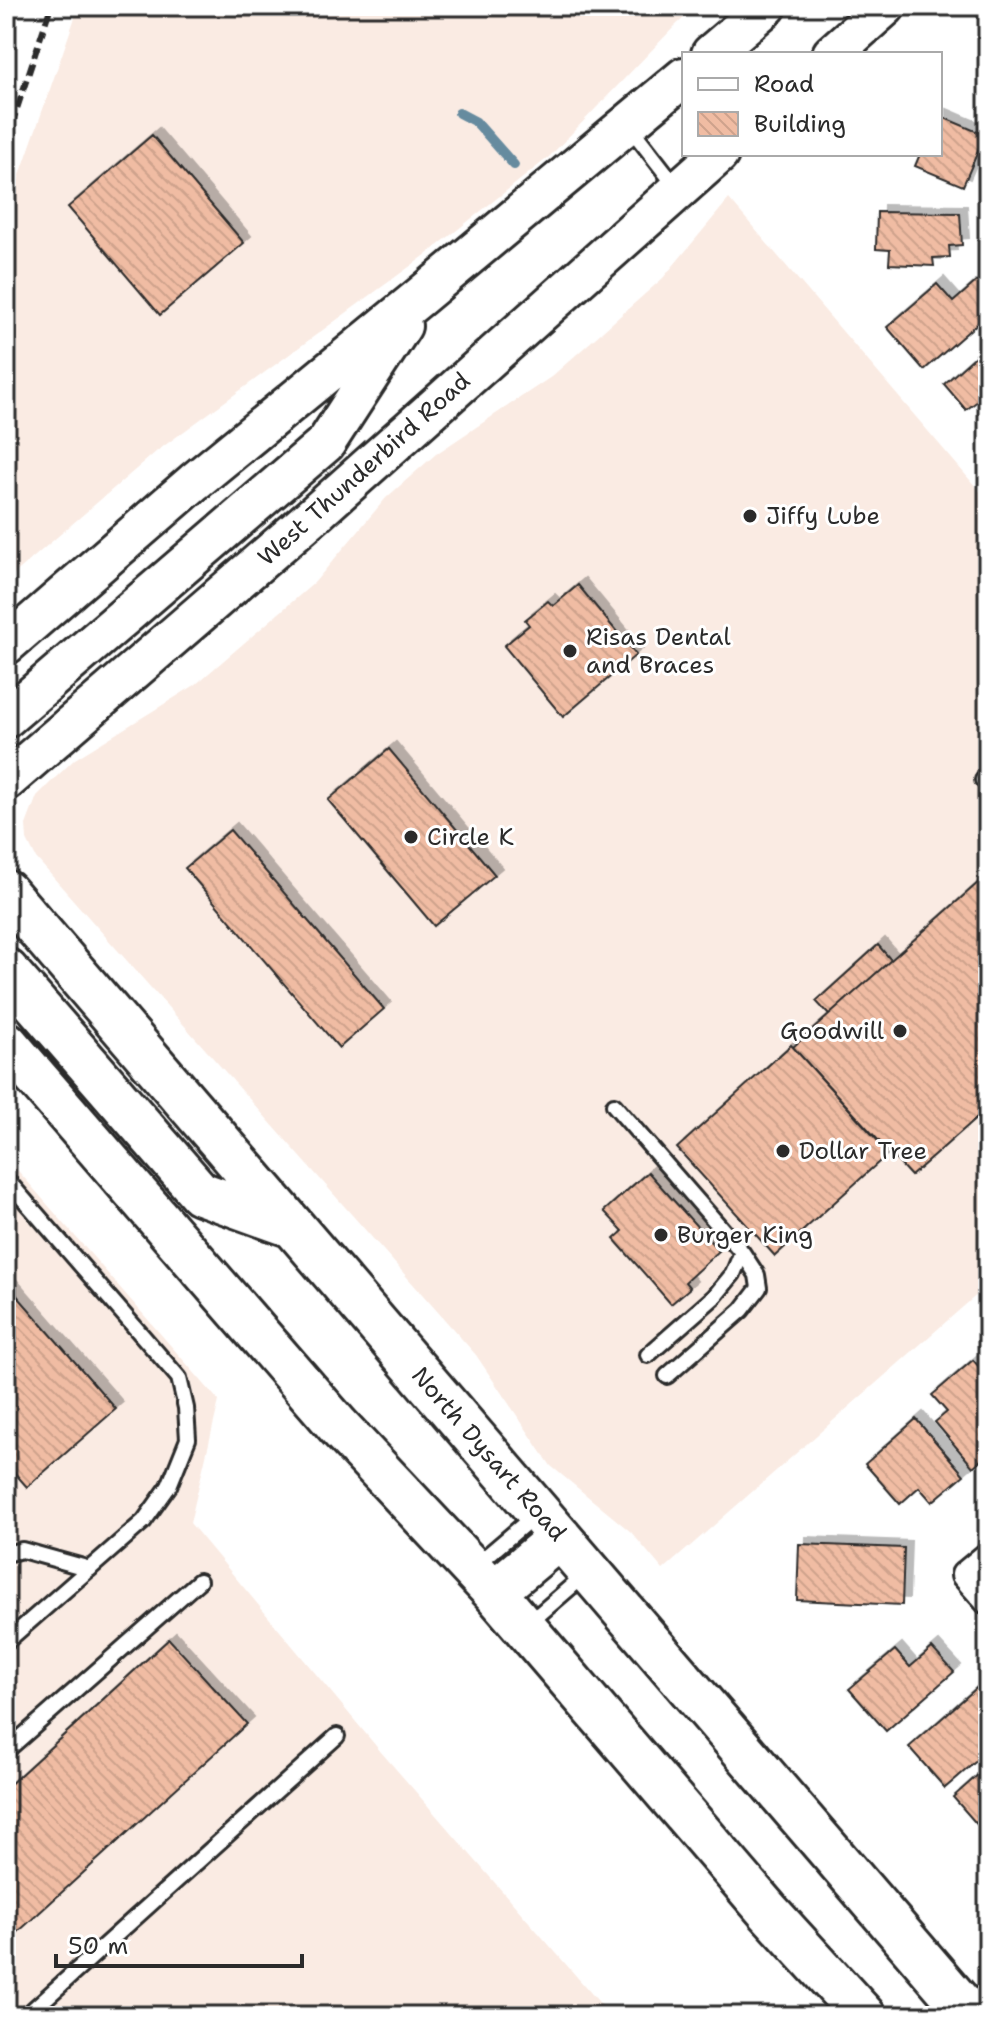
<svg xmlns="http://www.w3.org/2000/svg" width="994" height="2022" viewBox="0 0 994 2022" font-family="'Shantell Sans',sans-serif">
	<style>
		.built { fill: #faebe3 }
		.lines { fill: none; stroke-linecap: round; stroke-linejoin: round }
		.stream { stroke: #668b9f; stroke-width: 10 }
		.building { fill: url(#building-back-hatch); stroke: #2b2b2b; stroke-width: 2; filter: url(#shadow) }
		.lane-casing { stroke: #2b2b2b; stroke-width: 20 }
		.street-casing { stroke: #2b2b2b; stroke-width: 32 }
		.secondary-casing { stroke: #2b2b2b; stroke-width: 44 }
		.primary-casing { stroke: #2b2b2b; stroke-width: 48 }
		.lane { stroke: #fff; stroke-width: 14 }
		.street { stroke: #fff; stroke-width: 26 }
		.secondary { stroke: #fff; stroke-width: 38 }
		.primary { stroke: #fff; stroke-width: 42 }
		.rail { stroke: #2b2b2b; stroke-width: 6; stroke-dasharray: 12 6; stroke-linecap: butt }
		.poi-dot { fill: #2b2b2b; stroke: #fff; stroke-width: 3 }
		.labels { text-anchor: middle; dominant-baseline: central; stroke-width: 6; stroke-linejoin: round; paint-order: stroke }
		.street-label { font-size: 24px; fill: #2b2b2b; stroke: #fff }
		.poi-label { font-size: 24px; fill: #2b2b2b; stroke: #fff; text-anchor: start }
	</style>
	<defs>
		<pattern id="building-back-hatch" width="6" height="6" patternUnits="userSpaceOnUse" patternTransform="scale(2)"><rect width="6" height="6" fill="#f0bca3"/><path d="M-1 5l2 2M0 0l6 6M5-1l2 2" fill="none" stroke="#cea28c"/></pattern>
		<filter id="shadow"><feDropShadow dx="7" dy="-7" stdDeviation="0" flood-color="#0004"/></filter>
	</defs>
	<rect width="100%" height="100%" fill="#fff"/>
	<filter id="ink" filterUnits="userSpaceOnUse"><feTurbulence type="fractalNoise" baseFrequency=".0125" numOctaves="2"/><feDisplacementMap in="SourceGraphic" scale="16" xChannelSelector="R" yChannelSelector="G"/><feConvolveMatrix kernelMatrix="1 2 1 2 8 2 1 2 1" color-interpolation-filters="sRGB"/></filter>
	<g filter="url(#ink)">
		<path class="built" d="M79 6H697L675 26 549 157 427 254 157 451 6 581V215Z
			M729 199 988 501V1285L663 1570 631 1532 551 1466 476 1355 36 858 27 840 26 825 37 796 55 778 75 759 195 685 314 583 386 498 436 454 551 377 663 278Z
			M6 1157 219 1401 190 1523 381 1752 611 2016H6Z"/>
		<g class="lines">
			<path class="stream" d="M459 113 476 122 514 165"/>
		</g>
		<path class="building" d="M940 116 985 135 963 186 915 166 920 154H940Z
			M152 135 244 243 160 315 68 207Z
			M877 212 960 213 962 245 949 246 950 257 933 258 934 266 889 264 890 250 876 249Z
			M977 281 988 294V314L924 370 887 327 937 284 953 302Z
			M988 345V410L979 400 966 410 944 384Z
			M578 585 636 655 563 717 504 646 529 625 525 620 548 601 553 606Z
			M389 749 495 875 434 926 328 800Z
			M230 830 384 1009 339 1048 185 868Z
			M988 874V1108L911 1176 793 1047Z
			M878 945 891 960 829 1015 816 1001Z
			M791 1045 889 1153 775 1256 677 1148Z
			M648 1172 719 1251 685 1282 690 1288 671 1304 614 1239 623 1231 604 1211Z
			M6 1283 116 1409 27 1487 6 1463Z
			M973 1360 988 1377V1454L973 1467 935 1422 947 1412 932 1395Z
			M916 1419 964 1475 932 1502 919 1487 900 1504 865 1464Z
			M799 1544 904 1548 902 1605 797 1600Z
			M169 1639 247 1724 6 1943V1788Z
			M932 1648 954 1672 886 1731 849 1689 895 1650 910 1667Z
			M981 1684 988 1692V1751L945 1788 909 1747Z
			M988 1766V1837L953 1797Z"/>
		<g class="lines">
			<g class="lane-casing">
				<path id="lane" d="M630 127 678 189
					M983 780 988 785
					M614 1105 742 1252 757 1275 759 1288 742 1310 667 1376
					M6 1179 179 1378 186 1408 188 1439 169 1486 144 1521 6 1642
					M648 1355 714 1297 733 1274 742 1252
					M6 1554 22 1550 90 1569
					M475 1566 535 1515
					M528 1624 588 1572
					M6 1751 199 1581
					M26 2016 337 1736"/>
			</g>
			<g class="street-casing">
				<path id="street" d="M988 1556 965 1575 988 1601"/>
			</g>
			<g class="secondary-casing">
				<path id="secondary" d="M711 54 767 6
					M832 54 886 6
					M6 645 194 482 421 296 684 77
					M6 718 326 443 402 326
					M6 781 315 514 719 154"/>
			</g>
			<g class="primary-casing">
				<path id="primary" d="M6 892 971 2016
					M6 970 200 1193 292 1226
					M6 1043 338 1426 494 1592 767 1910 864 2016
					M494 1592 560 1537"/>
			</g>
			<use href="#lane" class="lane"/>
			<use href="#street" class="street"/>
			<use href="#secondary" class="secondary"/>
			<use href="#primary" class="primary"/>
			<path class="rail" d="M6 142 51 6"/>
		</g>
	</g>
	<g class="poi-dot">
		<circle cx="750" cy="516" r="8"/>
		<circle cx="570" cy="651" r="8"/>
		<circle cx="411" cy="837" r="8"/>
		<circle cx="900" cy="1031" r="8"/>
		<circle cx="783" cy="1151" r="8"/>
		<circle cx="661" cy="1235" r="8"/>
	</g>
	<g class="labels">
		<g class="street-label">
			<text transform="translate(364 469) rotate(-42)">West Thunderbird Road</text>
			<text transform="translate(489 1454) rotate(49)">North Dysart Road</text>
		</g>
		<g class="poi-label">
			<text x="766" y="516">Jiffy Lube</text>
			<text x="586" y="637">Risas Dental<tspan x="586" dy="28">and Braces</tspan></text>
			<text x="427" y="837">Circle K</text>
			<text x="884" y="1031" text-anchor="end">Goodwill</text>
			<text x="799" y="1151">Dollar Tree</text>
			<text x="677" y="1235">Burger King</text>
		</g>
	</g>
	<rect width="994" height="2022" fill="none" stroke="#fff" stroke-width="32"/>
	<rect x="16" y="16" width="962" height="1990" fill="none" stroke="#2b2b2b" stroke-width="3" filter="url(#ink)"/>
	<rect x="682" y="52" width="260" height="104" fill="#ffffff" stroke="#aaaaaa" stroke-width="2"/>
	<rect x="698" y="78" width="40" height="12" fill="#ffffff" stroke="#aaaaaa" stroke-width="2"/>
	<text x="754" y="92" font-size="24" fill="#2b2b2b">Road</text>
	<rect x="698" y="112" width="40" height="24" fill="url(#building-back-hatch)" stroke="#aaaaaa" stroke-width="2"/>
	<text x="754" y="132" font-size="24" fill="#2b2b2b">Building</text>
	<path d="M56 1954v12h246v-12" fill="none" stroke="#2b2b2b" stroke-width="4"/>
	<text x="68" y="1954" font-size="24" fill="#2b2b2b" stroke="#ffffff" stroke-width="6" paint-order="stroke">50 m</text>
</svg>
